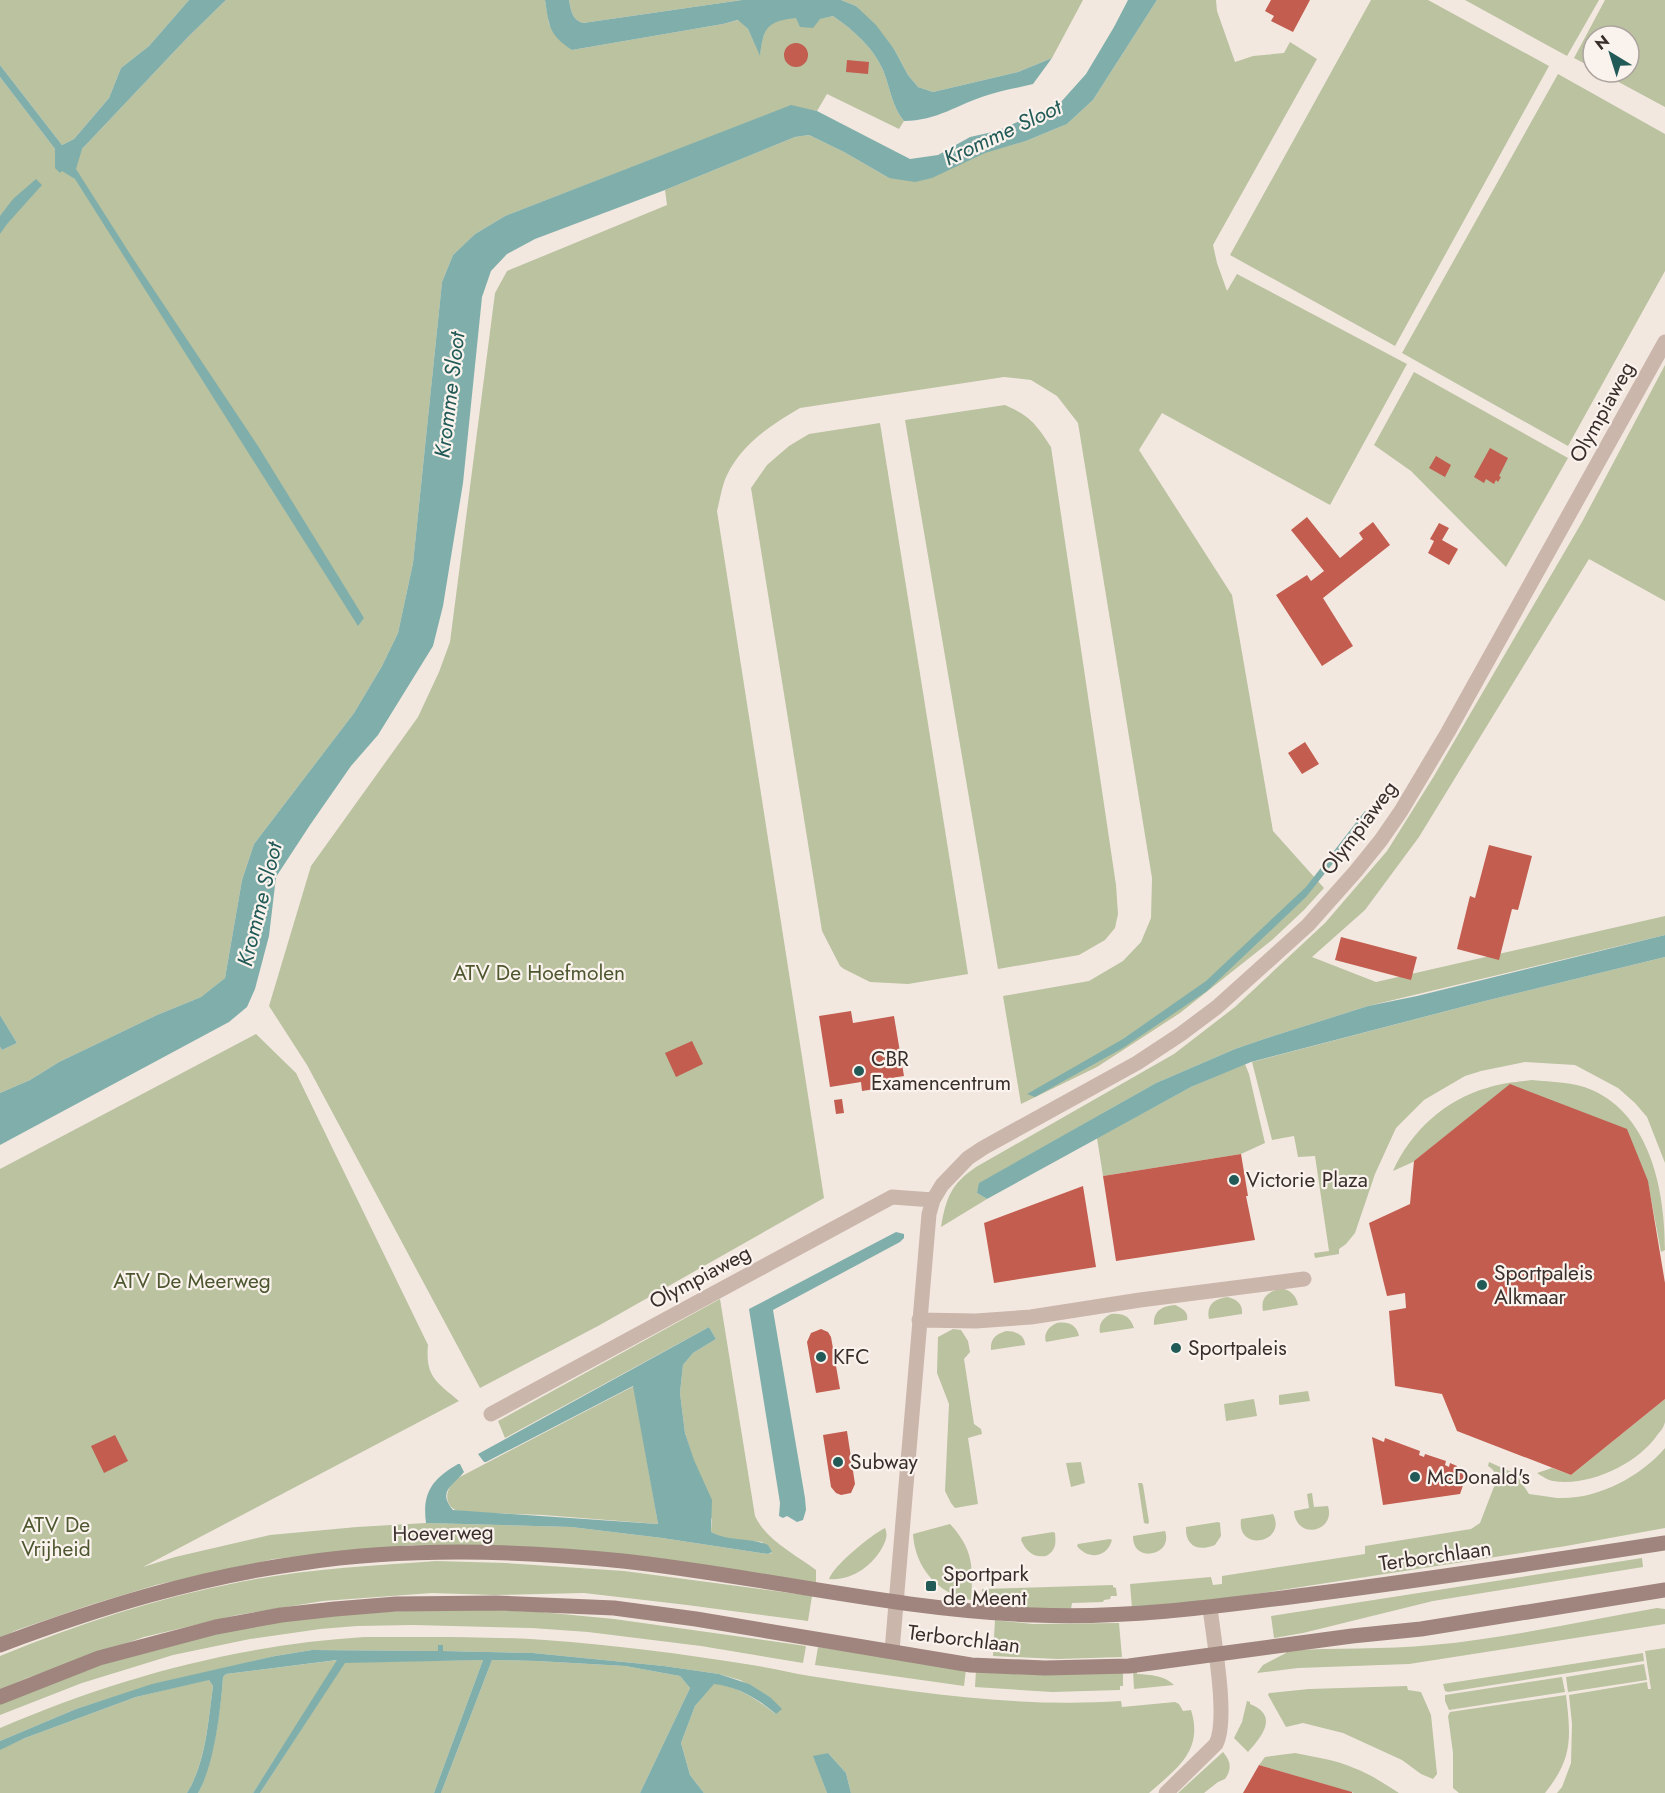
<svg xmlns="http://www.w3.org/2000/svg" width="1665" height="1793" viewBox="0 0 1665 1793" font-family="Jost,sans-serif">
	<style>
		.green { fill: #bac2a0 }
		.water { fill: #80afab }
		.building { fill: #c25d4f }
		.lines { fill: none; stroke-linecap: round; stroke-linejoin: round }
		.minor { stroke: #cbb6ac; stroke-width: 15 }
		.secondary { stroke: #9f857d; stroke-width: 15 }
		.poi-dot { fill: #215a57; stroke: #faf2ed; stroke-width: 2 }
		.labels { text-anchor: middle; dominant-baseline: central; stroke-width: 4.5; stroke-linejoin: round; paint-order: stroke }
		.street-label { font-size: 21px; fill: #392e2b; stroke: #faf2ed }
		.park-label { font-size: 21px; fill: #4d572f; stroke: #faf2ed }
		.poi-label { font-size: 21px; fill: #392e2b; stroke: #faf2ed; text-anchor: start }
		.water-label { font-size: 22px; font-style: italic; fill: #215a57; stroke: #faf2ed }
	</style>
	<rect width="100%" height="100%" fill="#f3e8e0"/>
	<path class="green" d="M0 0H189L149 46 121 68 109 98 74 139 62 145 0 65Z
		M226 0H545L549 24 572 50 723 24 739 20 748 29 760 55C761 47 762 34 768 27 781 13 802 19 819 19 823 18 828 17 833 16 853 30 873 47 883 70 890 87 892 107 904 121L899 129 827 94 817 111 790 106 505 216 475 234 453 255 442 282 413 563 398 633 382 666 354 713 254 844 242 880 225 978 201 997 157 1015 59 1062 30 1080 0 1093V1047L2 1050 17 1043 0 1015V77L55 149V168L71 160 82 149 188 37Z
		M569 0H742L583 23C572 20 571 10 569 0Z
		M841 0H1083L1052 58 1018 72 933 92 918 87 908 75 894 49 856 6Z
		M1157 0H1216L1217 11 1235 62 1253 56 1284 53 1290 42 1317 59 1213 245 1217 263 1227 291 1237 274 1407 364 1330 505 1162 413 1139 450 1232 595 1273 831 1324 888 1304 910 1272 940 1180 1013 1097 1067 1021 1104 1003 996 1089 981 1123 961 1141 942 1151 918 1152 878 1078 423 1057 396 1031 380 1004 377 800 408C772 424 742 444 727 475 722 485 720 500 717 511L824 1198 598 1326 480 1388 307 1065 269 1006 311 866 418 717 439 672 450 642 495 293 507 271 667 205 665 190 795 137 809 135 844 152 889 178 1026 141 1067 124 1093 100Z
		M1371 0H1428L1549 66 1395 346 1230 255Z
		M1465 0H1599L1567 56Z
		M1605 0H1665V107L1600 72H1629V36H1593V68L1574 58Z
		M1558 74 1665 134V271L1568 446 1402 353Z
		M1665 365V601L1589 559 1419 837 1365 910 1312 957 1376 982 1665 916V935L1368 1006 1264 1039 1235 1049 1156 1083 980 1183 977 1193 987 1199 941 1227C946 1198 951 1184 976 1167L1174 1054 1235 1007 1325 923 1387 851 1434 776 1582 522Z
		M1414 372 1568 458 1506 567 1411 471 1374 445Z
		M1005 405C1030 416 1036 424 1051 447L1116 885 1118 914 1115 928 1105 940 1079 955 998 969 905 420Z
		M880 423 968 974 908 984 870 982 844 969 840 966 822 931 751 488 767 465 789 446 809 434Z
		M1665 957V1163L1647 1117 1635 1103 1618 1088 1575 1065 1525 1062 1481 1071 1465 1076 1424 1100 1396 1128 1375 1174 1355 1233 1346 1244 1339 1249V1254L1315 1258 1314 1253 1329 1251 1315 1156 1298 1157 1294 1136 1272 1140 1252 1062 1481 1002Z
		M256 1034 296 1073 428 1345C425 1377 437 1382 459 1401L143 1567 175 1557 270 1535 357 1527 426 1523 571 1527 662 1538 768 1554 772 1553 762 1542 722 1538 711 1532 712 1520 685 1433 680 1393 683 1365 693 1353 716 1339 709 1327 505 1438 498 1421 720 1299 755 1516C765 1539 796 1555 816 1570V1583L514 1548 412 1545 274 1559 156 1585 90 1605 17 1630 0 1638V1169Z
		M1245 1064 1249 1074 1265 1143 1241 1154 1103 1176 1097 1138 1191 1087Z
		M1532 1080C1552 1082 1574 1082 1592 1090 1651 1116 1665 1192 1665 1250L1661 1252 1648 1183 1627 1130 1510 1085 1413 1162 1393 1171C1410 1132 1446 1099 1487 1088 1501 1083 1517 1082 1532 1080Z
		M1282 1288C1291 1291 1296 1295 1298 1305L1263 1311C1260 1296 1270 1291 1282 1288Z
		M1227 1297C1237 1299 1243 1304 1242 1314L1209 1319C1206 1305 1214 1299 1227 1297Z
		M1175 1305C1182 1308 1189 1312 1187 1320L1154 1325C1153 1311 1162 1306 1175 1305Z
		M1111 1314C1123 1313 1130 1316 1134 1328L1100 1333C1098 1324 1103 1318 1111 1314Z
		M1057 1323C1068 1321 1077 1325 1079 1336L1046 1342C1043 1334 1049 1326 1057 1323Z
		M953 1329 961 1330 968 1341 970 1352 964 1359 974 1424 981 1429 982 1434 968 1438 978 1504 955 1508 951 1503 945 1491 949 1404 937 1373 938 1337Z
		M1006 1331C1016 1331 1025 1335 1025 1345L991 1350C990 1339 996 1334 1006 1331Z
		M634 1386 658 1524 543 1515 461 1512C443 1508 444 1490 456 1479Z
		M1308 1391 1310 1401 1280 1405 1279 1404V1395Z
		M1254 1399 1257 1416 1226 1421 1224 1404Z
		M1665 1399C1665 1407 1665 1415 1665 1422 1664 1427 1661 1431 1658 1434 1638 1464 1589 1487 1553 1481 1547 1480 1542 1476 1537 1473L1552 1468 1571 1475Z
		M1665 1448V1528L1566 1546 1217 1600 1132 1608 1130 1584 1211 1577 1213 1585 1222 1584V1576L1365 1554V1546L1471 1529 1480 1523 1495 1484C1497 1475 1495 1470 1488 1466L1489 1462 1516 1474 1529 1494C1539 1495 1548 1497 1557 1498 1597 1500 1640 1477 1665 1448Z
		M1081 1462 1085 1483 1071 1487 1066 1463Z
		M1138 1483H1142L1143 1485 1149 1522 1148 1524 1144 1523Z
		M1312 1493 1314 1507 1328 1506C1336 1532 1296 1541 1294 1511L1309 1508 1307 1494Z
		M1273 1514C1288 1543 1236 1553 1241 1519Z
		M1218 1522 1220 1523 1221 1536 1215 1545C1198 1552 1185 1546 1186 1527Z
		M950 1524C974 1550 973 1568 971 1600 938 1594 915 1568 913 1534Z
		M885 1528C888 1535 886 1540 883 1546 873 1566 851 1581 829 1579 834 1565 871 1535 885 1528Z
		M1165 1531C1174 1556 1132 1564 1133 1536Z
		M1053 1532 1055 1533C1056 1544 1056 1550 1046 1556 1033 1558 1026 1551 1021 1540L1022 1537Z
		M1110 1539 1112 1540C1107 1558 1088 1560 1077 1546L1078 1544Z
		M1642 1558 1643 1567 1433 1601 1303 1633 1274 1638 1271 1616Z
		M436 1561 506 1563 624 1571 812 1596 808 1621 687 1605 584 1593 493 1595 432 1593 323 1601 237 1615 144 1637 27 1678 0 1690V1656C78 1624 157 1598 240 1582 305 1569 370 1566 436 1561Z
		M1113 1585V1587L1116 1588 1117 1596H1111L1110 1599 1104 1600 1103 1602 1072 1603 1071 1609H1037L981 1605 982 1589Z
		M1657 1608 1665 1609V1624L1409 1664 1298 1668 1257 1673 1263 1665 1286 1653V1651C1335 1647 1384 1650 1432 1645 1508 1638 1583 1621 1657 1608Z
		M466 1609 541 1612 614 1619 806 1646 803 1663 701 1646 588 1632 532 1628 413 1625 357 1626 320 1629 250 1639 173 1655 82 1683 0 1715V1702L103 1663 233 1629 343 1613Z
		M995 1620 1033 1624 1119 1623 1122 1657 1058 1659 993 1656Z
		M364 1637C424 1637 485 1636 545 1640 614 1645 684 1654 752 1665 772 1668 791 1673 810 1676 913 1692 1017 1708 1121 1701L1122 1707 1175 1702 1179 1704 1183 1711 1191 1710C1204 1751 1176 1769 1149 1793H851L846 1773 828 1753 814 1757 827 1793H704L690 1775 681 1743 695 1706 714 1683C741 1688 754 1698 776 1714L770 1697 740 1680 719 1674 664 1666 533 1653 443 1651 438 1645V1651L312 1650 275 1656 148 1686 76 1709 0 1741V1728C116 1678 237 1645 364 1637Z
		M818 1647 966 1669 964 1686 815 1665Z
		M1665 1648V1793H1557L1562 1787 1571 1763 1572 1724 1569 1695 1647 1682 1648 1689H1651L1645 1651Z
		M1643 1653 1644 1661 1448 1692 1445 1691 1443 1684Z
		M338 1660 253 1793H198C213 1768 221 1707 223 1677L226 1674Z
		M483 1660 434 1793H260L345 1662Z
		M492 1660 537 1661 625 1666 680 1676 690 1688 640 1793H441Z
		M1644 1664 1647 1680 1568 1692 1566 1677Z
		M976 1670 1123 1672V1686H1120V1690L1052 1692 975 1687Z
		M1133 1671H1137V1674C1151 1675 1164 1675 1174 1685L1134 1689Z
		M1562 1677 1565 1692 1449 1710 1445 1701V1695Z
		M206 1680H209L213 1686C208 1721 206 1762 187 1793H0V1749L25 1738 136 1697Z
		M1407 1686 1408 1690 1421 1692 1431 1715 1437 1774 1433 1779 1421 1774 1402 1760 1343 1733 1303 1723 1286 1727 1268 1695 1269 1693 1309 1689Z
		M1566 1695C1571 1738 1573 1758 1545 1793H1459L1453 1788V1753L1448 1716 1450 1712Z
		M1247 1701 1250 1702V1704C1280 1716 1261 1737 1248 1752L1234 1738 1242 1722Z
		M1223 1752C1231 1761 1232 1769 1225 1779L1218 1782 1204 1793H1178Z
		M1295 1753C1315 1757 1336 1760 1354 1768 1370 1774 1385 1784 1399 1793H1354L1259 1765 1265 1757Z"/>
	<path class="water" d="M189 0H226L188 37 82 149 76 169 130 254 258 446 364 618 358 626 75 179 62 171 60 173 55 168V149L0 77V65L62 145 74 139 109 98 121 68 149 46Z
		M545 0H569C571 10 572 20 583 23L742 0H841L856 6 876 25 894 49 908 75 918 87 933 92 1018 72 1052 58 1033 84C1018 88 1003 90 988 95 958 104 937 121 904 121 892 107 890 87 883 70 873 47 853 30 833 16L820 19 813 28 800 27 796 18C767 21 763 28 760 56L748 29 738 20 723 24 572 50C549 35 549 26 545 0Z
		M1128 0H1157L1093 100 1067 124 1026 141 985 153 932 178 915 182 889 178 844 152 809 135 795 137 665 190 535 239 507 254 491 271 482 297 463 483 443 606 433 646 378 735 351 766 310 825 276 877 269 936 255 989 247 1007 229 1022 0 1145V1093L30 1080 59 1062 157 1015 201 997 225 978 242 880 254 844 354 713 382 666 398 633 413 563 442 282 453 255 475 234 505 216 791 105 817 111 910 159 938 155 970 137 997 131 1060 103 1086 74 1114 27Z
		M36 179 42 185 7 224 0 234V216L13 199Z
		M1365 811 1370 817 1306 897 1207 991 1123 1048 1035 1097 1027 1094 1123 1039 1206 981 1306 887Z
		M1665 935V957L1481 1002 1251 1062 1191 1087 987 1199 977 1193 979 1183 1156 1083 1235 1049 1264 1039 1368 1006 1417 996Z
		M0 1015 17 1043 2 1050 0 1047Z
		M896 1232 904 1234V1238L900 1242 773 1310 805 1498 806 1510 803 1520 797 1522 787 1516 783 1518 779 1516 780 1503 749 1309Z
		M709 1327 716 1339 693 1353 683 1365 680 1393 685 1433 694 1460 712 1500 711 1532C730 1542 750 1537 768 1545L772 1552 768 1554 662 1538 571 1527 426 1523C422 1493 432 1479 458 1464H460L464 1472C453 1486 437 1491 453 1510L658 1524 633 1386 486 1462H484L478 1454Z
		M438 1645H443V1651L533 1653 664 1666 719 1674 749 1684 770 1697 782 1709 776 1714C757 1698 738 1687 714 1684L695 1706 681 1743 690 1775 704 1793H640L690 1688 680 1676 625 1666 537 1661 492 1660 441 1793H434L483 1660 345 1663 260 1793H253L337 1660 226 1674 223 1677C221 1708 214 1767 198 1793H187C206 1762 208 1722 213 1686L209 1680 136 1697 25 1738 0 1750V1741L76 1709 152 1684 275 1656 312 1650 438 1651Z
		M828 1753 846 1773 851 1793H827L813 1756Z"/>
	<path class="building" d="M1271 0H1310L1293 32 1271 21 1274 16 1265 11Z
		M784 55a12 12 0 1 1 24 0a12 12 0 1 1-24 0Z
		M847 60 869 62 868 74 846 72Z
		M1490 448 1508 458 1499 476 1501 477 1498 482 1496 480 1494 484 1486 479 1484 483 1474 477Z
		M1436 456 1451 465 1445 477 1429 468Z
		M1307 517 1340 558 1363 539 1359 533 1373 522 1390 545 1323 598 1353 646 1322 666 1276 595 1307 575 1311 581 1324 571 1291 530Z
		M1439 523 1449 528 1442 540 1458 549 1449 565 1428 553 1434 541 1430 539Z
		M1305 742 1319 764 1302 774 1288 753Z
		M1489 845 1532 856 1518 910 1512 909 1499 960 1457 949 1470 896 1475 898Z
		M1341 937 1417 957 1411 980 1335 960Z
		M851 1011 853 1023 894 1016 904 1076 873 1081 875 1089 862 1091 861 1082 830 1087 819 1016Z
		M692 1041 703 1064 676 1077 665 1053Z
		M1510 1084 1627 1129 1648 1181 1665 1283V1399L1571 1475 1457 1431 1442 1394 1395 1386 1389 1311 1406 1308 1405 1293 1387 1296 1369 1223 1410 1204 1414 1161Z
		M842 1099 844 1113 836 1114 834 1100Z
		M1241 1154 1248 1196H1246L1255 1240 1116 1261 1103 1176Z
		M1083 1186 1096 1267 994 1283 984 1223Z
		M821 1329 828 1332 831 1337 840 1389 816 1393 807 1342 811 1333Z
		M847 1431 855 1484 851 1493 841 1495 836 1493 831 1487 823 1435Z
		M115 1435 128 1461 104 1473 91 1446Z
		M1372 1437 1384 1442 1385 1438 1420 1451 1419 1455 1424 1457 1425 1454 1446 1461 1445 1465 1449 1467 1450 1463 1457 1466 1456 1469 1467 1474 1460 1494 1383 1505Z
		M1259 1765 1352 1792V1793H1243Z"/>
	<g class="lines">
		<path class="minor" d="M919 1320 976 1321 1031 1317 1140 1300 1304 1279
			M491 1414 892 1197 933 1200
			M892 1651 929 1214 933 1200 942 1185 968 1158 983 1148 1137 1063 1181 1034 1217 1007 1277 953 1308 925 1356 871 1381 840 1401 811 1448 732 1665 342
			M1166 1793 1216 1744C1229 1719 1213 1637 1210 1607"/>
		<path class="secondary" d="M0 1645C98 1608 198 1577 302 1563 408 1547 516 1550 623 1561 760 1576 896 1610 1034 1615 1128 1619 1220 1606 1313 1594 1430 1579 1548 1561 1665 1543
			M0 1697 99 1658 216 1627 281 1615 335 1609 396 1604 496 1603 614 1608 696 1619 971 1665 1045 1668 1129 1666 1352 1636 1421 1629 1665 1590"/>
	</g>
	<g class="poi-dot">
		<circle cx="859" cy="1071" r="6"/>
		<circle cx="1234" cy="1180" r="6"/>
		<circle cx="1482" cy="1285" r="6"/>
		<circle cx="1176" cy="1348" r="6"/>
		<circle cx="821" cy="1357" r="6"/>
		<circle cx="838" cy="1462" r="6"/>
		<circle cx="1415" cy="1477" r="6"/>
		<rect x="925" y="1580" width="12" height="12" rx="3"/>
	</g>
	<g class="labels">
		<g class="street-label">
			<text transform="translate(1602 412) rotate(-61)">Olympiaweg</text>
			<text transform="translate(1359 828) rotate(-53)">Olympiaweg</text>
			<text transform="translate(700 1277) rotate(-28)">Olympiaweg</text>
			<text transform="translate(443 1533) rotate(-1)">Hoeverweg</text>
			<text transform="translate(1435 1556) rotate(-8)">Terborchlaan</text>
			<text transform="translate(964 1639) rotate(7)">Terborchlaan</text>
		</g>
		<g class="park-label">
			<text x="539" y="973">ATV De Hoefmolen</text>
			<text x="192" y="1281">ATV De Meerweg</text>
			<text x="56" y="1525">ATV De<tspan x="56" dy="24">Vrijheid</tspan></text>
		</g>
		<g class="poi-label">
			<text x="871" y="1059">CBR<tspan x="871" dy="24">Examencentrum</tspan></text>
			<text x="1246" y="1180">Victorie Plaza</text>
			<text x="1494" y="1273">Sportpaleis<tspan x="1494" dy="24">Alkmaar</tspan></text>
			<text x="1188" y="1348">Sportpaleis</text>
			<text x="833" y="1357">KFC</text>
			<text x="850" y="1462">Subway</text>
			<text x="1427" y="1477">McDonald's</text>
			<text x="943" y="1574">Sportpark<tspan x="943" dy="24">de Meent</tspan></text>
		</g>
		<g class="water-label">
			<text transform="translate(1002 132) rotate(-25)">Kromme Sloot</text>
			<text transform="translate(449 395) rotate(-83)">Kromme Sloot</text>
			<text transform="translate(259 904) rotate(-76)">Kromme Sloot</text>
		</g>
	</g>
	<g transform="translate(1611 54) rotate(322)"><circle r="28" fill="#faf2ed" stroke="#ada49f" stroke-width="1.5"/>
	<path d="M0-4.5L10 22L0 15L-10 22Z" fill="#215a57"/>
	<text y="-9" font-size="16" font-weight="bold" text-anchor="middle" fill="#392e2b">N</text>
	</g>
</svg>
